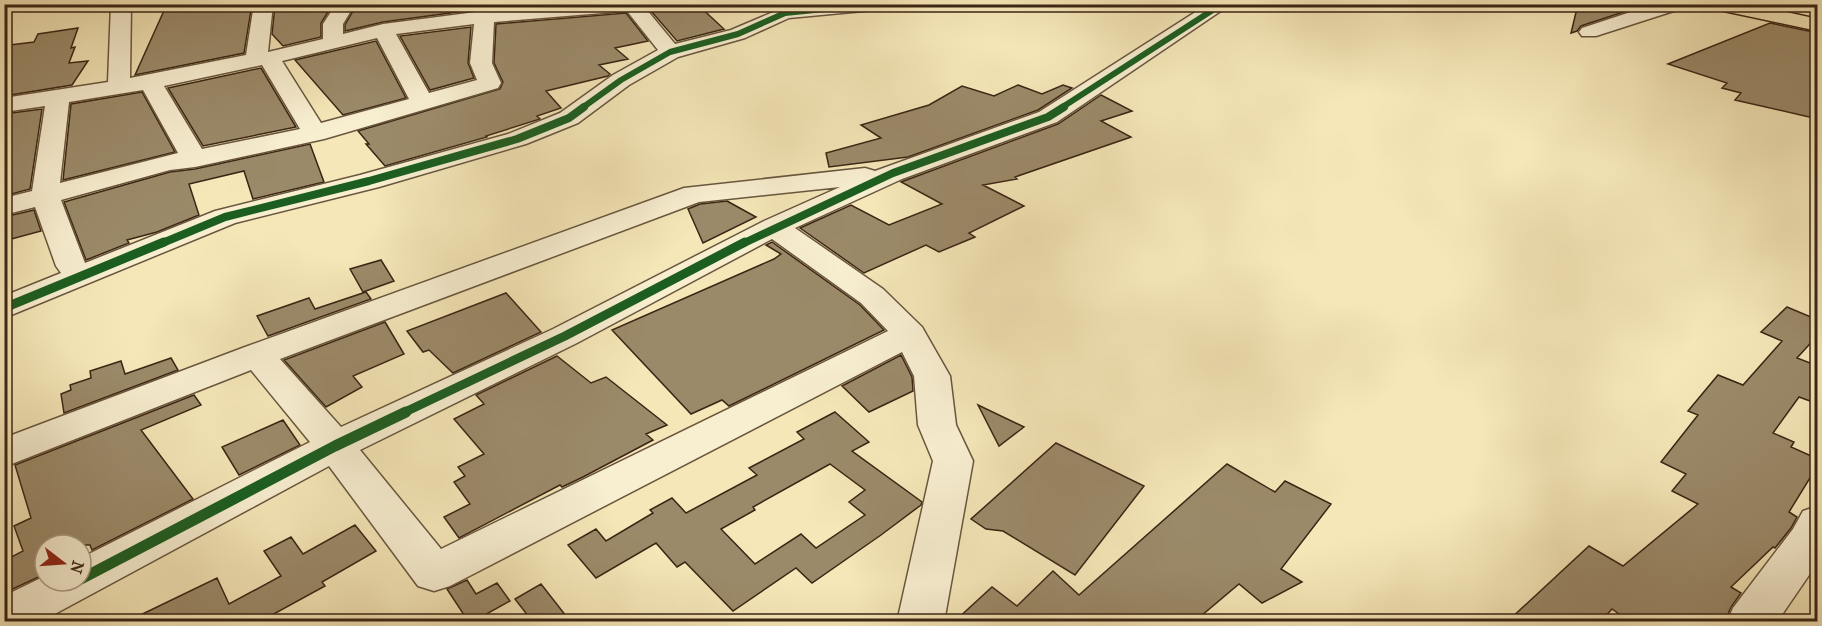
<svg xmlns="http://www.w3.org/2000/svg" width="1822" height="626" viewBox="0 0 1822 626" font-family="'IM FELL French Canon',serif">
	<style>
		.building { fill: #9b8a69; stroke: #3a2514; stroke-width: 1.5; fill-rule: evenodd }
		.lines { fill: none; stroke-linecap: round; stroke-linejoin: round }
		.minor-casing { stroke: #69563d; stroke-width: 3 }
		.major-casing { stroke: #3a2514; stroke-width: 3 }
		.minor { fill: #f8efd1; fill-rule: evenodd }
		.major { fill: #f5e7b8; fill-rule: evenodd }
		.cycleway-far3-casing { stroke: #f8efd1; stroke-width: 8 }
		.cycleway-far2-casing { stroke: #f8efd1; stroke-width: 10 }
		.cycleway-far1-casing { stroke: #f8efd1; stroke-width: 13 }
		.cycleway-casing { stroke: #f8efd1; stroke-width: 15 }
		.cycleway-far3 { stroke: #1b5e20; stroke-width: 6 }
		.cycleway-far2 { stroke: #1b5e20; stroke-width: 8 }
		.cycleway-far1 { stroke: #1b5e20; stroke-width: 9 }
		.cycleway { stroke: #1b5e20; stroke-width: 11 }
	</style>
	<rect width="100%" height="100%" fill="#f5e7b8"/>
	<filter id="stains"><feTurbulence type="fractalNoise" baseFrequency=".00333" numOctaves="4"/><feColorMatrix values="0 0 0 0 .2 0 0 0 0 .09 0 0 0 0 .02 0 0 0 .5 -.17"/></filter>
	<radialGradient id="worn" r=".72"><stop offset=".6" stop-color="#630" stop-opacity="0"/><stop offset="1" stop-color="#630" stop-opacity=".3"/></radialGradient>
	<path class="building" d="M167 4H247V10H251L244 53 135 75Z
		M281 4H333L321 23V37L283 46 272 34 275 6Z
		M357 4H467L465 11 383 22 345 31V25Z
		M645 4H697L724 29 677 41Z
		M1578 4H1645V5L1581 26 1577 31 1571 33Z
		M626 13 648 41 615 48 628 59 599 65 610 74 608 76 546 91 561 108 537 116 540 119 486 136 487 137 385 166 366 144H369L358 131 500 89 503 82 494 63 496 24Z
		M1770 23 1818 33V119L1735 100 1741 93 1722 88 1727 83 1668 64Z
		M471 27 468 63 474 78 430 90 400 36Z
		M78 28 71 48 75 47 69 63 88 61 72 85 4 96V58L10 45 34 42 38 34Z
		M376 41 406 98 343 115 295 60Z
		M261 68 296 127 203 146 168 88Z
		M1018 85 1042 94 1063 85 1072 88 1038 110 908 157 829 167 826 153 881 138 861 125 929 105 962 86 994 96Z
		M142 92 175 152 63 180 71 104Z
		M1101 95 1132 111 1101 121 1131 137 1015 177 1017 179 983 185 1024 206 969 233 975 237 939 252 926 245 864 273 800 228 851 205 889 225 942 204 901 182 1058 124Z
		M42 109 30 189 4 196V114Z
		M310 144 324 182 253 199 244 171 189 184 199 215 157 232 127 240 129 243 86 260 64 202 170 172 195 169Z
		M727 201 756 217 703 243 688 209 700 204Z
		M34 210 41 231 4 241V217Z
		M772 242 860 305 884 330 729 406 722 400 691 414 612 330 774 259 781 254 766 245Z
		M381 260 394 281 363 292 350 269Z
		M366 292 371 299 268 336 257 316 309 298 315 309Z
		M506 293 541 332 453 373 429 350 423 352 407 331Z
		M1787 307 1818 320V335L1797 358 1818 366V404L1799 397 1773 433 1794 442 1791 447 1818 459V465L1789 512 1797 517 1791 528 1775 548 1773 547 1731 587 1741 593 1731 607 1725 621H1629L1612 609 1601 621H1508L1589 546 1623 566 1698 504 1672 491 1686 474 1661 462 1698 415 1688 411 1718 375 1743 385 1782 341 1761 332Z
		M385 322 404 354 353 376 362 387 326 407 284 360Z
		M901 355 912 377 913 391 869 412 842 386Z
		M557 356 591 383 606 377 667 425 646 434 653 440 583 477 562 487 560 485 459 538 444 517 470 504 454 482 465 476 458 467 484 454 454 419 484 404 476 395Z
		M171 358 178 370 64 413 61 394 71 390 70 385 91 378 90 371 121 361 125 374Z
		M194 395 201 405 141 430 193 499 92 550 90 545H45V574L4 593V561L23 551 14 526 31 518 15 465Z
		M978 405 1024 427 999 446Z
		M835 412 869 442 852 451 922 502 921 505 881 535 812 583 796 568 733 611 685 562 677 567 656 543 596 578 568 545 596 529 606 541 653 513 650 510 672 498 686 513 757 475 749 468 804 439 797 432ZM830 464 865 490 849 502 865 515 816 548 801 534 755 564 721 529 755 510 753 507Z
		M283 420 300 445 239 475 222 447Z
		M1056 443 1144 486 1075 575 1003 531 986 529 971 519Z
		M1227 464 1275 492 1285 481 1331 504 1281 569 1302 582 1262 603 1239 584 1195 621H955L992 587 1017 606 1053 571 1079 595Z
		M355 525 376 551 322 582 325 586 261 621H128L217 578 229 604 281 576 264 551 291 537 303 554Z
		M467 580 476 594 497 583 510 601 474 621H468L447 589Z
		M541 584 570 621H532L515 599Z"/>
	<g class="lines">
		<g class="minor-casing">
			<path id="minor" d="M111 4H131L130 78 246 55 254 4H273L268 52 323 39V24L336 4H355L343 24V34L383 24 476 12 479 4H498L496 10 566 4H642L675 44 731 30 785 7 812 4H883L881 8 874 10 789 18 745 38 678 57 629 85 578 123 526 144 379 187 235 223 4 318V296L61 273 56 266 35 207 4 215V198L32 191 45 106 4 112V98L108 82ZM627 11 658 50 613 75 560 113 508 134 360 175 215 211 85 263 61 200 170 170 195 167 324 139 498 88 501 83 492 63 494 22ZM474 24 470 63 477 80 429 93 396 34ZM377 38 409 99 321 123 282 61ZM262 65 300 129 202 149 164 86ZM143 90 178 153 60 183 69 102Z
				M1208 4H1231L1057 122 902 179 795 228 883 289 922 327 950 376 956 425 973 461 944 622H897L933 461 918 425 914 376 902 352 450 586 434 591 418 586 329 466 40 622H4V596L45 576V581H81V558L310 442 251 370 4 467V438L245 347 684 188 865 168 875 171 1039 112ZM840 187 764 221 553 329 341 427 280 359 699 202ZM772 239 861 303 888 331 441 549 360 450 577 343Z
				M1655 4H1685L1683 8 1596 36H1582L1579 32 1582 28Z
				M1818 506V562L1777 622H1727L1733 608 1793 529 1803 511Z"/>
		</g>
		<g class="major-casing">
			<path id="major" d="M1710 4H1749L1818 19V31L1719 10 1712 8Z"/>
		</g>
		<use href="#minor" class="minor"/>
		<use href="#major" class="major"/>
		<g class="cycleway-far3-casing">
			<path id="cycleway-far3" d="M582 108 621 80 670 52 738 34 785 13 874 4
				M1061 108 1222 4"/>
		</g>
		<g class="cycleway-far2-casing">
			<path id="cycleway-far2" d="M160 244 225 217 369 181 517 139 569 118 584 107
				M742 244 893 173 1048 117 1064 107"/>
		</g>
		<g class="cycleway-far1-casing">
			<path id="cycleway-far1" d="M4 308 164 242
				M403 413 565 336 745 242"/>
		</g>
		<g class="cycleway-casing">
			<path id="cycleway" d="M81 579 335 446 406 412"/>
		</g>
		<use href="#cycleway-far3" class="cycleway-far3"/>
		<use href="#cycleway-far2" class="cycleway-far2"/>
		<use href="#cycleway-far1" class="cycleway-far1"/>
		<use href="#cycleway" class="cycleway"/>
	</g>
	<rect width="1822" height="626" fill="none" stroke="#f5e7b8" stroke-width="24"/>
	<rect x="6" y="6" width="1810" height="614" fill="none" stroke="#3a2514" stroke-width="3"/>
	<rect x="12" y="12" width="1798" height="602" fill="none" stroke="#3a2514" stroke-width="1.5"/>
	<g transform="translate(63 563) rotate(107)"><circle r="28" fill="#f8efd1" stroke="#ac9e85" stroke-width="1.5"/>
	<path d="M0-4.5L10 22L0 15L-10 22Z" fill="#8f2418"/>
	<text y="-9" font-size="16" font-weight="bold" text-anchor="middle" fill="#3a2514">N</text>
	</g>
	<rect width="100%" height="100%" filter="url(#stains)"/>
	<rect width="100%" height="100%" fill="url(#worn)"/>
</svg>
